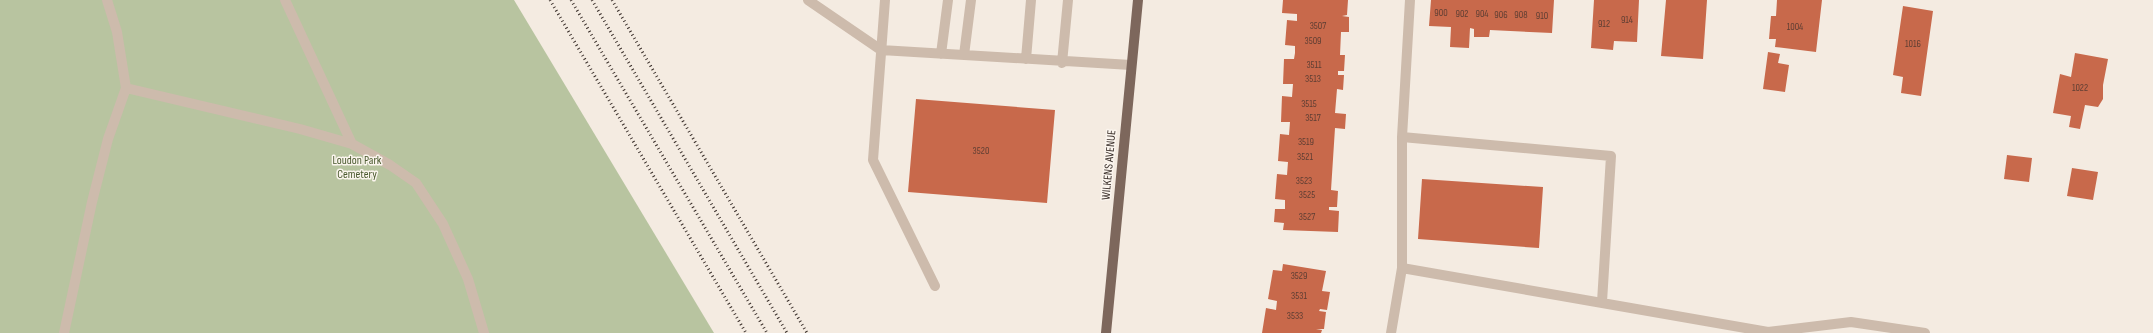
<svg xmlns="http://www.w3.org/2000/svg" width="2153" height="333" viewBox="0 0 2153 333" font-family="'Sofia Sans Condensed',sans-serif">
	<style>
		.green { fill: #b8c4a0 }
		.building { fill: #c8694b }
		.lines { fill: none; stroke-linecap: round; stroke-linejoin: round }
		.lane { stroke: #cdbbac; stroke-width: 10 }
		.street { stroke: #cdbbac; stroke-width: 10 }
		.primary { stroke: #7d675c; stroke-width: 10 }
		.rail { stroke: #3b302b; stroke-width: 3; stroke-dasharray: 1 3; stroke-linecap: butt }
		.labels { text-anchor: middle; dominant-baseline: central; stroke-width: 3; stroke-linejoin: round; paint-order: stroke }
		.number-label { font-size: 10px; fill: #5e3e33 }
		.park-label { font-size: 12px; fill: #4a5a2e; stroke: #fbf5ee }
		.street-label { font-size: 12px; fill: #3b302b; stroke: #fbf5ee }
	</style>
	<rect width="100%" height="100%" fill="#f4ebe1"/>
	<path class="green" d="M0 0H514L714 333H0Z"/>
	<path class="building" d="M1283 0H1348L1347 15 1342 16 1349 17V32H1341L1340 55H1345L1344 71H1338V75H1344L1343 90 1337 89 1335 113 1346 114 1345 129 1335 128 1331 190 1338 191 1337 207H1329V210L1339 211 1338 232 1283 230 1284 223 1274 222 1275 209H1285V200L1275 199 1277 174 1287 175 1288 162 1278 161 1280 134 1289 135 1290 122H1281L1282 96 1292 97 1293 84H1283L1284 59H1294L1295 53V46L1285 45 1287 20 1297 21V14L1282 13Z
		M1431 0H1554L1552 33 1490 30 1489 37H1474V29L1470 28 1469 48 1450 47 1451 27 1429 26Z
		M1594 0H1639L1637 42 1614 41 1613 50 1591 48Z
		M1666 0H1707L1703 59 1661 56Z
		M1777 0H1822L1816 52 1775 47 1776 39H1769L1771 16H1776Z
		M1903 6 1933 11 1921 96 1901 93 1903 77 1893 75Z
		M1768 52 1780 54 1778 63 1789 65 1785 92 1763 89Z
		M2075 53 2108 59 2103 85V99L2098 107 2085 105 2080 129 2069 127 2071 116 2053 113 2060 74 2071 77Z
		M916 99 1055 110 1047 203 908 192Z
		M2007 155 2032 158 2029 182 2004 179Z
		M2072 168 2098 172 2093 200 2067 196Z
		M1422 179 1543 187 1539 248 1418 239Z
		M1283 264 1326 271 1322 291 1330 292 1327 310 1320 309 1319 311 1326 312 1324 329H1316L1322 330 1321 333H1262L1266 308 1276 310 1277 301 1268 299 1273 270 1282 271Z"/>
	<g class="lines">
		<path class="lane" d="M808 0 881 50 1131 65
			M885 0 873 160 935 286
			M941 54 948 0
			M964 55 971 0
			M1026 59 1031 0
			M1062 63 1068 0
			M1402 137 1611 156 1602 302
			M1402 268 1768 332 1851 322 1925 333
			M1391 333 1402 268V137L1410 0"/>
		<path class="street" d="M285 0 352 144
			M126 88 300 129 352 144 390 165 416 183 443 224 468 279 484 333
			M64 333 92 202 108 139 126 88 117 32 107 0"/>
		<path class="primary" d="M1106 333 1138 0"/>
		<path class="rail" d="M550 0 746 333
			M571 0 767 333
			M592 0 787 333
			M612 0 807 333"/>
	</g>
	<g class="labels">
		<g class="number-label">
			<text x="1441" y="13">900</text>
			<text x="1462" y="14">902</text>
			<text x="1482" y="14">904</text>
			<text x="1501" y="15">906</text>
			<text x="1521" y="15">908</text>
			<text x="1542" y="16">910</text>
			<text x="1627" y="20">914</text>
			<text x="1604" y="24">912</text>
			<text x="1318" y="26">3507</text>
			<text x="1795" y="27">1004</text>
			<text x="1313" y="41">3509</text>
			<text x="1913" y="44">1016</text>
			<text x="1314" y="65">3511</text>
			<text x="1313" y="79">3513</text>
			<text x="2080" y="88">1022</text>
			<text x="1309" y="104">3515</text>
			<text x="1313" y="118">3517</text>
			<text x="1306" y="142">3519</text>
			<text x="981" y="151">3520</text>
			<text x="1305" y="157">3521</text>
			<text x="1304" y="181">3523</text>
			<text x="1307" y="195">3525</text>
			<text x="1307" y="217">3527</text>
			<text x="1299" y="276">3529</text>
			<text x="1299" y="296">3531</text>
			<text x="1295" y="316">3533</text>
		</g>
		<g class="park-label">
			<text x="357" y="160">Loudon Park<tspan x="357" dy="14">Cemetery</tspan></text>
		</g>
		<g class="street-label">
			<text transform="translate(1109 165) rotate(-85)">WILKENS AVENUE</text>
		</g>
	</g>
</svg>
